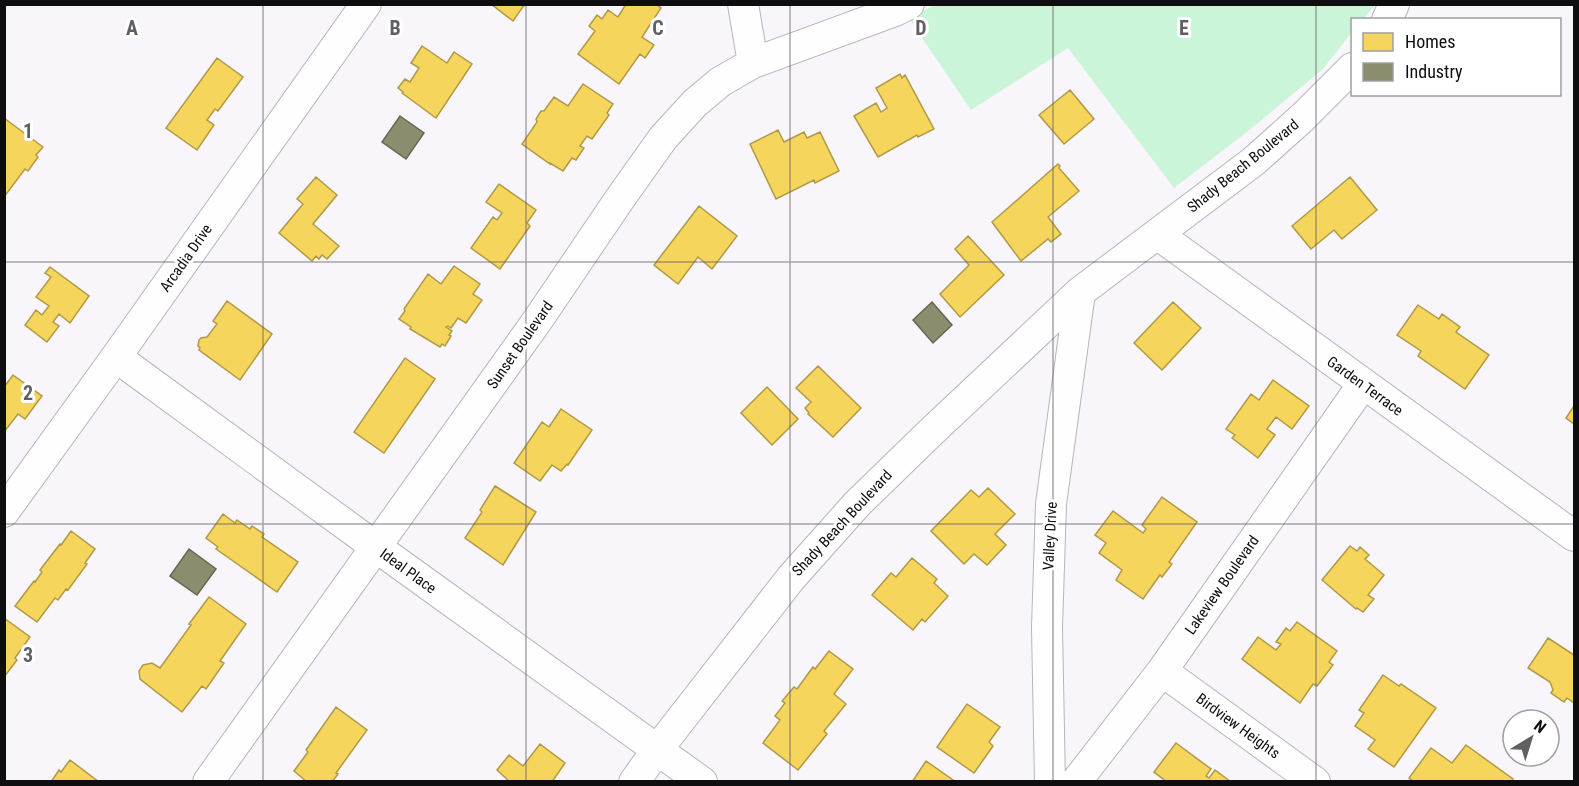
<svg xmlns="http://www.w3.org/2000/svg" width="1579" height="786" viewBox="0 0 1579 786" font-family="'Roboto Condensed',sans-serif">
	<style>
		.green { fill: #cbf5d9 }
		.homes { fill: #f6d55c; stroke: #b09945; stroke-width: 1.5 }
		.industry { fill: #8c8c6e; stroke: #666652; stroke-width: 1.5 }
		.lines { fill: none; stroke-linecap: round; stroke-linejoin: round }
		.street-casing { stroke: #b6b5b8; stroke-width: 32 }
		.street { stroke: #fefefe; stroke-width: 30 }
		.grid { fill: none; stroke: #605f62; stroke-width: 1.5; stroke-opacity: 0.55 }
		.labels { text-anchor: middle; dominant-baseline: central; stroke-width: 6; stroke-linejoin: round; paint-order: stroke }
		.street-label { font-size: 15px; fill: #0e0d10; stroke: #fff }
		.grid-label { font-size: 20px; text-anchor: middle; font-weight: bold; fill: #605f62; stroke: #fff; stroke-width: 6; stroke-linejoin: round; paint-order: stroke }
	</style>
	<rect width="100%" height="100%" fill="#f9f6fb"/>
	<path class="green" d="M936 4 1375 5 1363 19 1352 20V32L1323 69 1247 132 1174 188 1068 48 971 110 909 19Z"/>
	<path class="homes" d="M491 4H525L513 21Z
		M626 4H656L661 8 642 37 654 45 645 58 640 54 619 84 578 54 595 31 589 26 597 15 602 19 608 10 618 17Z
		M422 46 447 63 454 52 472 64 436 118 402 93 403 92 398 88 405 79 410 82 419 68 411 63Z
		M217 58 243 77 218 111 215 109 207 120 214 125 197 150 166 128Z
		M900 74 902 78 905 75 934 129 918 137 917 135 878 157 854 116 876 103 881 112 887 108 876 88Z
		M583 84 613 104 607 113 609 115 592 139 587 136 580 146 584 148 576 160 572 158 563 171 550 163V164L522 144 537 122 536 119 541 111H544L554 97 568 106Z
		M1070 90 1094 119 1064 144 1039 115Z
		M4 118 43 147 36 155 38 157 28 171 25 169 4 197Z
		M778 130 784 142 804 132 807 138 820 132 839 171 815 183 814 180 776 199 750 144Z
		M1058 164 1060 166 1059 168 1079 191 1048 217 1061 234 1051 242 1048 239 1021 261 992 222Z
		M316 177 337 195 313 224 339 246 327 259 322 255 319 259 316 256 312 261 279 233 303 204 297 199Z
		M1350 177 1377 210 1342 239 1334 230 1311 249 1292 226Z
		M499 184 536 210 527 223 530 226 500 269 471 248 493 217 497 220 502 213 486 202Z
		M699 206 737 236 712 269 698 257 678 284 654 265Z
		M968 236 1004 275 960 317 940 294 969 265 955 249Z
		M454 266 480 284 473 294 482 300 466 323 458 318 451 328 448 326 446 327 452 331 449 335 451 336 445 346 442 344 440 347 410 329 411 327 399 319 405 311 404 309 428 274 441 284Z
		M50 267 89 296 70 323 59 314 53 322 59 326 47 342 25 325 36 310 42 315 49 306 36 297 51 277 45 273Z
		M227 301 272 334 240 380 199 350 200 348 198 346 199 340 201 338 207 337 217 324 213 321Z
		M1173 302 1201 328 1162 370 1134 343Z
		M1418 305 1439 319 1442 314 1460 327 1456 332 1489 355 1465 389 1418 356 1421 351 1397 335Z
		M405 358 435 379 384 453 354 432Z
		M818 366 861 408 833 437 808 414 809 413 805 408 811 402 796 388Z
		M13 375 42 396 25 419 18 414 4 432V387Z
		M1273 380 1309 406 1292 429 1276 417 1267 429 1275 435 1258 458 1232 438 1235 435 1226 429 1251 394 1259 400Z
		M767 387 798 419 772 445 741 413Z
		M1574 406V424L1566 418Z
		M561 409 592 430 568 465 567 464 561 471 552 465 540 481 514 463 542 422 549 427Z
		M495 486 536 512 503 565 465 538 482 512 480 510Z
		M988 488 1015 514 995 534 1006 545 987 565 974 554 964 564 931 531 971 490 979 497Z
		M1162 497 1197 522 1169 562 1172 564 1162 577 1160 575 1143 599 1116 580 1122 570 1099 553 1106 543 1095 535 1113 511 1143 533 1146 529 1142 525Z
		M223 514 235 523 237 520 250 529 252 526 264 534 262 537 298 562 277 592 216 549 218 547 206 538Z
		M71 531 95 549 85 563 87 564 68 590 66 589 58 600 55 598 37 622 15 606 34 581 35 582 42 572 40 570 60 544 61 545Z
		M1350 546 1357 551 1360 547 1369 555 1365 559 1384 575 1368 595 1374 599 1363 612 1357 608 1356 609 1322 580Z
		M912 558 937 579 934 583 948 596 925 622 922 619 913 630 872 595 891 573 896 577Z
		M209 597 246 624 220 661 224 663 206 689 202 686 182 712 140 679 139 671 143 665 152 663 160 668 191 625 189 624Z
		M4 618 30 637 15 658 17 660 4 677Z
		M1297 622 1337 651 1329 662 1333 665 1317 686 1313 684 1300 703 1242 659 1258 637 1276 650 1281 644 1276 642 1286 628 1290 631Z
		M1548 638 1574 655V703L1567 698 1564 702 1551 693 1553 690 1550 682 1528 668Z
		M829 651 853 669 834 694 846 704 824 731 827 734 798 770 763 743 780 720 775 716 785 703 782 701 794 687 797 689 813 667 815 669Z
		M1383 675 1399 686 1401 684 1436 708 1394 767 1368 749 1375 740 1355 726 1364 713 1359 710Z
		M967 704 1000 727 989 742 993 746 974 773 937 747Z
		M336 707 367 730 336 773 338 774 332 782H307L294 771 308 752 306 750Z
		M1176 743 1211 769 1206 776 1209 778 1215 770 1231 782H1167L1154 772Z
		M540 744 565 763 552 782H510L497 770 509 755 523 766Z
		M1466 745 1513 779 1511 782H1414L1409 778 1431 748 1452 763Z
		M70 760 99 782H51L59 770 61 772Z
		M926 761 956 782H912Z"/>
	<path class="industry" d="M400 116 424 133 406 159 382 142Z
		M932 302 952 325 933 343 913 320Z
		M189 549 216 569 197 595 170 576Z"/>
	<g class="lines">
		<g class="street-casing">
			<path id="street" d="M743 4 753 63
				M1387 20 1394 4
				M1157 234 1574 536
				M116 357 376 547 702 782
				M4 512 116 357 366 4
				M1162 671 1315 782
				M208 782 537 321 619 200 663 138 695 103 720 82 753 63 895 11 909 4
				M634 782 657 750 791 578 857 504 929 434 1080 292 1254 161 1303 117 1352 68
				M1050 782 1047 628 1051 504 1080 292
				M1076 782 1162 671 1363 384"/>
		</g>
		<use href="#street" class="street"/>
	</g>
	<path class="grid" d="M263 4V782M526 4V782M790 4V782M1053 4V782M1316 4V782M4 262H1574M4 524H1574"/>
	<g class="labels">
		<g class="street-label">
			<text transform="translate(1243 166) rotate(-39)">Shady Beach Boulevard</text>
			<text transform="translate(186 258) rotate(-55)">Arcadia Drive</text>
			<text transform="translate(520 345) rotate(-55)">Sunset Boulevard</text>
			<text transform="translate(1365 386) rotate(36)">Garden Terrace</text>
			<text transform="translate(842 523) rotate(-47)">Shady Beach Boulevard</text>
			<text transform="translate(1050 536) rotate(-87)">Valley Drive</text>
			<text transform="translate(408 571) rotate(36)">Ideal Place</text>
			<text transform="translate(1222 585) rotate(-55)">Lakeview Boulevard</text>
			<text transform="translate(1238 726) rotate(36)">Birdview Heights</text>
		</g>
	</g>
	<g class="grid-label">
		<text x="132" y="35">A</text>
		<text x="395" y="35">B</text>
		<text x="658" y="35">C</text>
		<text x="921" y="35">D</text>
		<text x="1184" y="35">E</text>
		<text x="28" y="138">1</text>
		<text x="28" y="400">2</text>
		<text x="28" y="662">3</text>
	</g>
	<rect width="1579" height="786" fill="none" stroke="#0e0d10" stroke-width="12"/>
	<rect x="1351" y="18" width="210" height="78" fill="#ffffff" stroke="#9f9e9f" stroke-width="1.5"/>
	<rect x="1363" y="33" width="30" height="18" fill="#f6d55c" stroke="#9f9e9f" stroke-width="1.5"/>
	<text x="1405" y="48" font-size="18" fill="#0e0d10">Homes</text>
	<rect x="1363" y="63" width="30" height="18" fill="#8c8c6e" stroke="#9f9e9f" stroke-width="1.5"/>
	<text x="1405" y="78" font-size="18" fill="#0e0d10">Industry</text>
	<g transform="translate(1531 738) rotate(38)"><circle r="28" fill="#ffffff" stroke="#9f9e9f" stroke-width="1.5"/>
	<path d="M0-4.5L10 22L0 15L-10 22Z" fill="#605f62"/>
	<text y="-9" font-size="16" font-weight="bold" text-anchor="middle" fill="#0e0d10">N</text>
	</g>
</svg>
